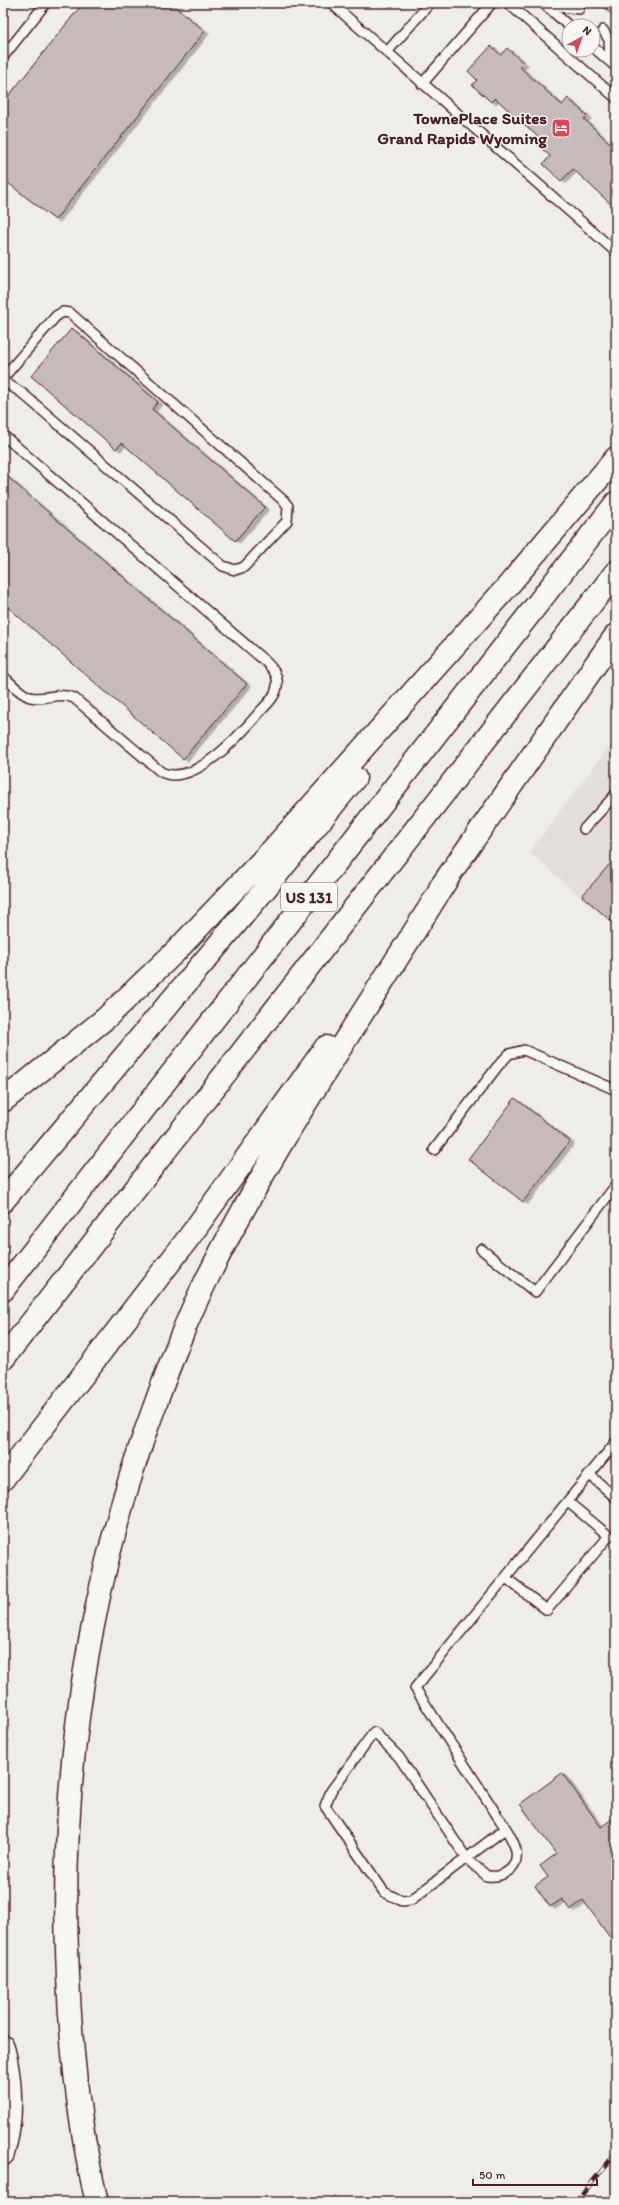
<svg xmlns="http://www.w3.org/2000/svg" width="619" height="2205" viewBox="0 0 619 2205" font-family="Itim,sans-serif">
	<style>
		.built { fill: #e3dedc }
		.building { fill: #c6babb; stroke: #4a1f2b; filter: url(#shadow) }
		.lines { fill: none; stroke-linecap: round; stroke-linejoin: round }
		.lane-casing { stroke: #4a1f2b; stroke-width: 12 }
		.highway-casing { stroke: #4a1f2b; stroke-width: 25 }
		.lane { stroke: #f6f6f2; stroke-width: 9 }
		.highway { stroke: #f6f6f2; stroke-width: 22 }
		.rail-casing { stroke: #4a1f2b; stroke-width: 4.5 }
		.rail { stroke: #f6f6f2; stroke-width: 3; stroke-dasharray: 9; stroke-linecap: butt }
		.labels { text-anchor: middle; dominant-baseline: central; stroke-width: 3; stroke-linejoin: round; paint-order: stroke }
		.shield { fill: #f6f6f2; stroke: #7e6067; stroke-width: 1 }
		.shield-label { font-size: 16px; font-weight: bold; fill: #4a1f2b }
		.poi-label { font-size: 17px; font-weight: bold; fill: #4a1f2b; stroke: #f6f6f2; text-anchor: end }
	</style>
	<defs>
		<filter id="shadow"><feDropShadow dx="4.5" dy="2.5" stdDeviation="0" flood-color="#0004"/></filter>
	</defs>
	<rect width="100%" height="100%" fill="#efedea"/>
	<filter id="ink" filterUnits="userSpaceOnUse"><feTurbulence type="fractalNoise" baseFrequency=".025" numOctaves="2"/><feDisplacementMap in="SourceGraphic" scale="8" xChannelSelector="R" yChannelSelector="G"/><feConvolveMatrix kernelMatrix="1 2 1 2 8 2 1 2 1" color-interpolation-filters="sRGB"/></filter>
	<g filter="url(#ink)">
		<path class="built" d="M616 737V928L529 852Z"/>
		<path class="building" d="M83 3H170L205 31 55 220 3 179V103Z
			M598 3H616V16L615 17Z
			M491 46 501 55 507 48 524 63 520 67 562 105 568 98 587 116 584 119 614 147 616 145V209L573 169 561 181 543 164 550 156 533 141 537 136 495 98 491 102 472 85 477 80 468 71Z
			M72 328 158 402 152 409 265 507 235 541 122 443 116 449 31 376Z
			M3 473 247 684 183 759 3 603Z
			M616 857V925L582 896Z
			M515 1098 570 1141 523 1202 468 1159Z
			M562 1773 601 1827 616 1816V1946L583 1900 570 1910 562 1899 550 1907 535 1886 548 1877 540 1866 556 1854 520 1804Z"/>
		<g class="lines">
			<g class="lane-casing">
				<path id="lane" d="M331 3 616 252
					M508 3 616 98
					M543 3 569 26
					M545 5 579 9
					M603 30 609 40 610 61
					M593 47 616 67
					M387 52 430 3
					M3 57 46 3
					M422 84 492 3
					M3 378 56 316 63 312 70 313 284 501 288 506 287 521 244 567 235 570 223 566 22 393 3 381
					M3 435 266 662C273 669 279 676 277 686 276 697 265 706 258 714 240 735 193 788 161 772L74 698C57 691 46 701 30 697 20 694 11 683 3 676
					M584 829 616 794
					M434 1150 497 1067 509 1054 524 1050 616 1090
					M481 1249 535 1292 616 1185
					M590 1475 616 1498
					M506 1578 547 1610 609 1536 568 1502
					M505 1829 411 1900 402 1901 384 1892 325 1806 331 1791 374 1732 399 1757 467 1859 487 1876C502 1878 519 1869 516 1851 513 1836 500 1821 493 1809 467 1768 441 1728 415 1688L616 1442"/>
			</g>
			<g class="highway-casing">
				<path id="highway" d="M440 888 616 635
					M3 1101 106 1018 175 952 273 849 507 587 616 458
					M3 1201 265 889 355 778
					M3 1290 616 503
					M3 1359 616 572
					M3 1479 190 1236 326 1047
					M3 2047C12 2082 13 2118 3 2154
					M97 2202C79 2128 71 2052 68 1976 58 1779 88 1582 158 1397 172 1359 186 1321 204 1285 274 1142 366 1011 449 876"/>
			</g>
			<use href="#lane" class="lane"/>
			<use href="#highway" class="highway"/>
			<g class="rail-casing">
				<path id="rail" d="M576 2202 616 2153"/>
			</g>
			<use href="#rail" class="rail"/>
		</g>
	</g>
	<defs>
		<g id="hotel-square" transform="scale(1)"><rect x="-9" y="-9" width="18" height="18" rx="4" fill="#d1495b" stroke="#f6f6f2"/><path d="M-6-4.5h1.5V1H6V5H4.5V3h-9V5H-6ZM-4 0a1.8 1.8 0 1 1 3.6 0ZM.5 0V-2.5h3Q6-2.5 6 0Z" fill="#fff"/></g>
	</defs>
	<g fill-rule="evenodd">
		<use href="#hotel-square" x="561" y="128"/>
	</g>
	<g class="labels">
		<rect class="shield" x="281" y="883" width="56" height="28" rx="3"/>
		<g class="shield-label">
			<text x="309" y="897">US 131</text>
		</g>
		<g class="poi-label">
			<text x="547" y="118">TownePlace Suites<tspan x="547" dy="20">Grand Rapids Wyoming</tspan></text>
		</g>
	</g>
	<rect width="619" height="2205" fill="none" stroke="#f6f6f2" stroke-width="16"/>
	<rect x="8" y="8" width="603" height="2189" fill="none" stroke="#4a1f2b" stroke-width="1.5" filter="url(#ink)"/>
	<g transform="translate(581 38) rotate(40)"><circle r="19" fill="#f6f6f2" stroke="#b1a0a2"/>
	<path d="M0-3L7 15L0 10L-7 15Z" fill="#d1495b"/>
	<text y="-6" font-size="11" font-weight="bold" text-anchor="middle" fill="#4a1f2b">N</text>
	</g>
	<path d="M473 2179v6h124v-6" fill="none" stroke="#4a1f2b" stroke-width="2"/>
	<text x="479" y="2179" font-size="12" fill="#4a1f2b" stroke="#f6f6f2" stroke-width="3" paint-order="stroke">50 m</text>
</svg>
